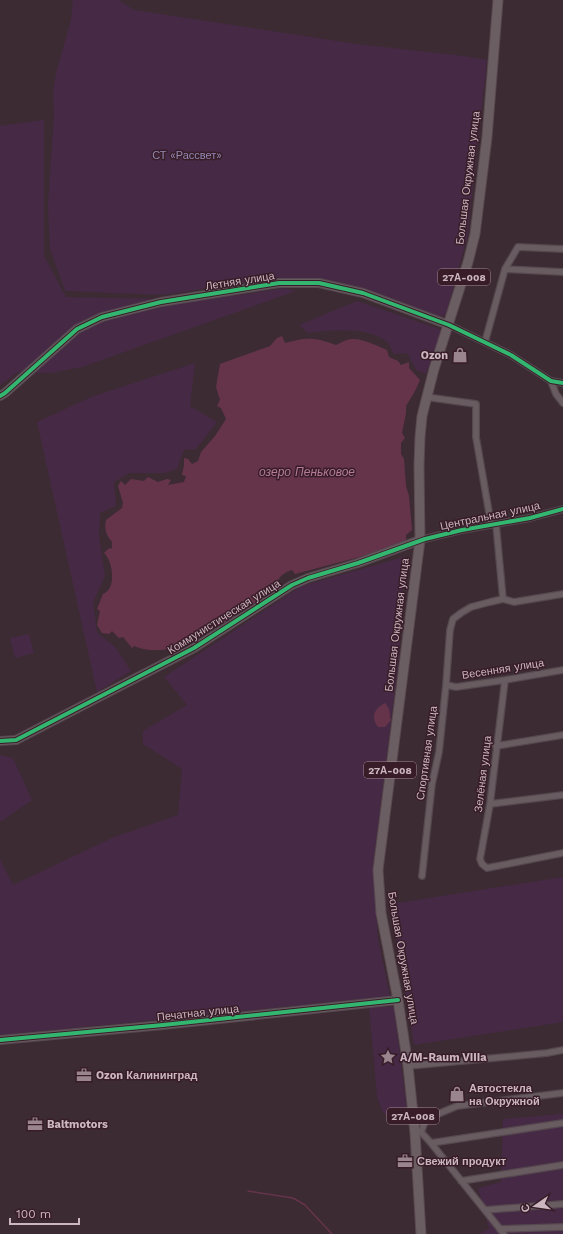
<svg xmlns="http://www.w3.org/2000/svg" width="563" height="1234" viewBox="0 0 563 1234" font-family="'Work Sans',sans-serif">
	<style>
		.green { fill: #462a45 }
		.water { fill: #65344b }
		.lines { fill: none; stroke-linecap: round; stroke-linejoin: round }
		.stream { stroke: #65344b; stroke-width: 1.5 }
		.street-casing { stroke: #55484e; stroke-width: 8 }
		.secondary-casing { stroke: #55484e; stroke-width: 10 }
		.primary-casing { stroke: #59494f; stroke-width: 11 }
		.street { stroke: #695c61; stroke-width: 5.5 }
		.secondary { stroke: #675b60; stroke-width: 8 }
		.primary { stroke: #6b5e63; stroke-width: 9 }
		.cycleway-casing { stroke: #381d29; stroke-width: 6 }
		.cycleway { stroke: #33b770; stroke-width: 4 }
		.labels { text-anchor: middle; dominant-baseline: central; stroke-width: 3; stroke-linejoin: round; paint-order: stroke }
		.shield { fill: #381d29; stroke: #a08892; stroke-width: 1 }
		.shield-label { font-size: 10px; font-weight: bold; fill: #ccb6bf }
		.park-label { font-size: 11px; fill: #9189b2; stroke: #381d29 }
		.street-label { font-size: 11px; fill: #ccb6bf; stroke: #381d29 }
		.poi-label { font-size: 11px; font-weight: bold; fill: #ccb6bf; stroke: #381d29; text-anchor: start }
		.water-label { font-size: 12px; font-style: italic; fill: #b57c97; stroke: #381d29 }
	</style>
	<rect width="100%" height="100%" fill="#3c2b33"/>
	<path class="green" d="M73 0H119L134 10 357 44 464 56 487 60 467 238 446 314 434 320 319 278 244 283 163 295 65 291 50 249 48 206 54 113 53 92 56 73 71 20Z
		M44 120V256L66 297 158 299 240 295 284 288 296 291 82 367 51 373 18 372 0 385V126Z
		M357 301 442 330 426 374 416 370 407 353 394 354C392 351 390 345 388 343 369 326 332 330 308 333L299 325Z
		M195 363 190 406 217 422 196 449 184 450 177 469 165 473H129L114 482 116 506 100 513 99 536 105 576 93 603 97 632 116 648 131 671 97 692 37 422 91 397Z
		M404 557 399 657 373 865 378 939 390 996 157 1020 0 1035V859L13 885 114 837 178 815 182 769 143 744V731L187 705 164 677 301 586Z
		M29 634 34 653 15 658 10 638Z
		M0 755 13 758 32 800 0 822Z
		M563 877V1022L414 1045 391 904Z
		M369 1007H394L408 1119H403L388 1116 383 1113 377 1096Z
		M563 1114V1234H479L489 1229 478 1188 501 1182 503 1119Z"/>
	<path class="water" d="M282 336 285 343C308 337 314 337 336 345 341 343 346 339 352 339 362 338 378 346 387 350L389 357 398 361 401 365 409 362V368L420 380 415 391 406 406V413L402 433 405 438 401 443V454L404 459 406 486 409 496 412 530 406 535V540L386 550 295 574 292 570C276 575 278 585 268 593 258 600 248 608 237 615 223 624 208 631 194 640L188 639 182 641 181 650 176 647C162 651 148 652 134 646L132 648 123 637 119 638 112 631 109 634 102 633 97 625 100 611 97 609 103 594C117 589 113 561 104 553L108 549 112 548V542C106 535 104 529 106 520L122 508 123 503 118 486 121 481 125 485 131 479 144 481 148 477 158 482 167 479 171 480 168 485 184 482 186 476 182 475 184 465V458L188 459 192 464 198 461 201 452 215 436 226 419 221 408 217 406 220 400 216 387 220 364 270 346 277 338Z
		M385 703C389 708 390 711 390 717L391 720 385 727H378C370 716 375 708 385 703Z"/>
	<g class="lines">
		<path class="stream" d="M248 1191 293 1198 305 1205 332 1234"/>
		<g class="street-casing">
			<path id="street" d="M505 269 563 272
				M449 325 511 355 551 381 563 383
				M485 342 505 269 518 247 563 249
				M551 381 556 394 563 403
				M426 397 476 404V437L491 524
				M496 524 503 599
				M420 540 462 530 530 518 563 509
				M505 680 490 804 480 859 482 864 487 868 563 853
				M446 685 456 687 505 680 563 670
				M496 746 563 735
				M490 804 563 795
				M422 876 432 784 439 752 446 685 450 630 453 619 461 613 471 607 490 602 503 599 514 602 563 594
				M408 1066 547 1053 563 1050
				M419 1132H421L431 1143 504 1234
				M421 1132 426 1119 457 1106 563 1093
				M431 1143 563 1123
				M461 1181 563 1165
				M485 1210 563 1204
				M500 1229 563 1227"/>
		</g>
		<g class="secondary-casing">
			<path id="secondary" d="M0 396 5 393 77 329 102 317 161 302 279 283H319L363 293 449 325
				M0 741 16 740 194 648 292 585 308 578 358 563 420 540
				M0 1040 163 1025 398 1000"/>
		</g>
		<g class="primary-casing">
			<path id="primary" d="M421 1234 415 1133 408 1066 398 1000 381 913 378 870 420 540 419 465 420 437 422 416 434 369 468 262 475 234 487 137 498 0"/>
		</g>
		<use href="#street" class="street"/>
		<use href="#secondary" class="secondary"/>
		<use href="#primary" class="primary"/>
		<g class="cycleway-casing">
			<path id="cycleway" d="M0 396 5 393 77 329 102 317 161 302 279 283H319L363 293 449 325 511 355 551 381 563 383
				M0 741 16 740 194 648 292 585 308 578 358 563 425 539 462 530 530 518 563 509
				M0 1040 163 1025 398 1000"/>
		</g>
		<use href="#cycleway" class="cycleway"/>
	</g>
	<defs>
		<g id="shop-bare" transform="scale(1.2)"><path d="M-5-2.5h2.3a2.7 3.5 0 0 1 5.4 0H5L5.5 6h-11ZM-1.5-2.5h3a1.5 2.3 0 0 0-3 0Z" fill="#9a858e" stroke="#381d29" stroke-width="2.5" paint-order="stroke"/></g>
		<g id="sight-bare" transform="scale(1.2)"><path d="M0-6L1.8-2.2L6-1.7L2.9 1.2L3.7 5.4L0 3.3L-3.7 5.4L-2.9 1.2L-6-1.7L-1.8-2.2Z" fill="#9a858e" stroke="#381d29" stroke-width="2.5" paint-order="stroke"/></g>
		<g id="office-bare" transform="scale(1.2)"><path d="M-6-3h4V-5.5h4V-3h4V5H-6ZM-1-4.5V-3h2v-1.5ZM-6 0V1H6V0Z" fill="#9a858e" stroke="#381d29" stroke-width="2.5" paint-order="stroke"/></g>
	</defs>
	<g fill-rule="evenodd">
		<use href="#shop-bare" x="460" y="355"/>
		<use href="#sight-bare" x="388" y="1057"/>
		<use href="#office-bare" x="84" y="1075"/>
		<use href="#shop-bare" x="457" y="1094"/>
		<use href="#office-bare" x="35" y="1124"/>
		<use href="#office-bare" x="405" y="1161"/>
	</g>
	<g class="labels">
		<g class="shield">
			<rect x="438" y="269" width="52" height="16" rx="3"/>
			<rect x="364" y="762" width="52" height="16" rx="3"/>
			<rect x="387" y="1108" width="52" height="16" rx="3"/>
		</g>
		<g class="shield-label">
			<text x="464" y="277">27А-008</text>
			<text x="390" y="770">27А-008</text>
			<text x="413" y="1116">27А-008</text>
		</g>
		<g class="park-label">
			<text x="187" y="155">СТ «Рассвет»</text>
		</g>
		<g class="street-label">
			<text transform="translate(468 178) rotate(-83)">Большая Окружная улица</text>
			<text transform="translate(240 281) rotate(-9)">Летняя улица</text>
			<text transform="translate(490 516) rotate(-12)">Центральная улица</text>
			<text transform="translate(224 617) rotate(-32)">Коммунистическая улица</text>
			<text transform="translate(397 625) rotate(-83)">Большая Окружная улица</text>
			<text transform="translate(503 669) rotate(-9)">Весенняя улица</text>
			<text transform="translate(427 753) rotate(-82)">Спортивная улица</text>
			<text transform="translate(483 774) rotate(-83)">Зелёная улица</text>
			<text transform="translate(403 958) rotate(80)">Большая Окружная улица</text>
			<text transform="translate(198 1013) rotate(-6)">Печатная улица</text>
		</g>
		<g class="poi-label">
			<text x="448" y="355" text-anchor="end">Ozon</text>
			<text x="400" y="1057">A/M-Raum VIIIa</text>
			<text x="96" y="1075">Ozon Калининград</text>
			<text x="469" y="1088">Автостекла<tspan x="469" dy="13">на Окружной</tspan></text>
			<text x="47" y="1124">Baltmotors</text>
			<text x="417" y="1161">Свежий продукт</text>
		</g>
		<g class="water-label">
			<text x="307" y="472">озеро Пеньковое</text>
		</g>
	</g>
	<g transform="translate(535 1206) rotate(257)" stroke="#381d29" stroke-width="3" paint-order="stroke">
	<path d="M0-3L7 15L0 10L-7 15Z" fill="#ccb6bf"/>
	<text y="-6" font-size="11" font-weight="bold" text-anchor="middle" fill="#ccb6bf">С</text>
	</g>
	<path d="M10 1218v6h69v-6" fill="none" stroke="#ccb6bf" stroke-width="2"/>
	<text x="16" y="1218" font-size="12" fill="#ccb6bf" stroke="#381d29" stroke-width="3" paint-order="stroke">100 m</text>
</svg>
